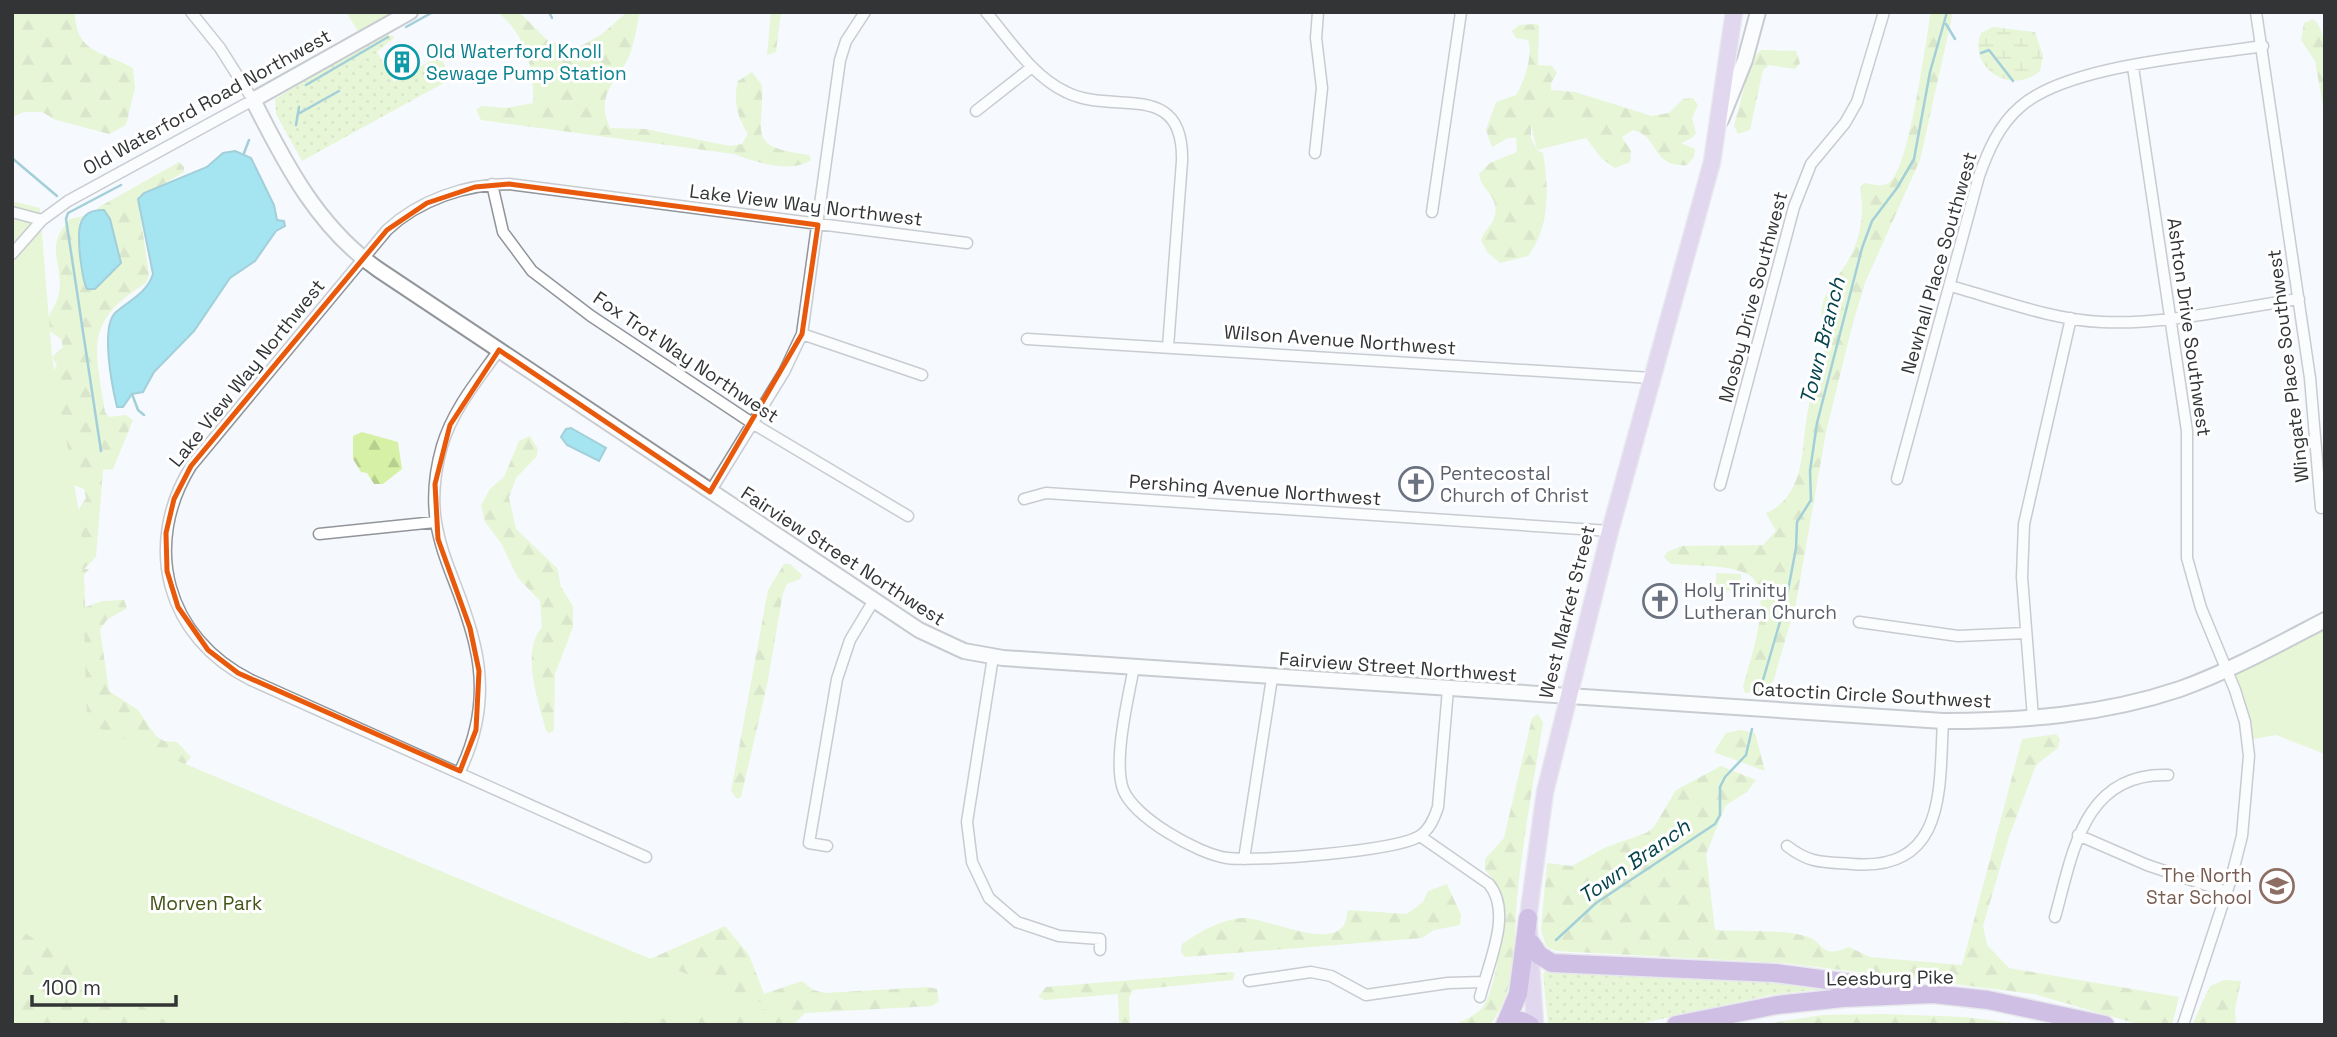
<svg xmlns="http://www.w3.org/2000/svg" width="2337" height="1037" viewBox="0 0 2337 1037" font-family="'Space Grotesk',sans-serif">
	<style>
		.grass { fill: url(#grass-dots) }
		.forest { fill: url(#forest-firs) }
		.wetland { fill: url(#wetland-marsh) }
		.park { fill: #d6f1a6 }
		.water { fill: #43c9e2; stroke: #3e9cae; stroke-width: 2 }
		.lines { fill: none; stroke-linecap: round; stroke-linejoin: round }
		.stream { stroke: #3e9cae; stroke-width: 2.5 }
		.street-casing { stroke: #91959a; stroke-width: 13 }
		.secondary-casing { stroke: #91959a; stroke-width: 18 }
		.primary-casing { stroke: #d6d6d7; stroke-width: 19 }
		.highway-casing { stroke: #d6d6d7; stroke-width: 21 }
		.street { stroke: #fff; stroke-width: 10 }
		.secondary { stroke: #fff; stroke-width: 14 }
		.primary { stroke: #c7afdd; stroke-width: 16 }
		.highway { stroke: #a279c6; stroke-width: 18 }
		.marked { fill: none; stroke: #e8590c; stroke-width: 5; stroke-linejoin: round }
		.labels { text-anchor: middle; dominant-baseline: central; stroke-width: 6; stroke-linejoin: round; paint-order: stroke }
		.culture-label { font-size: 19px; fill: #0d838f; stroke: #fff; text-anchor: start }
		.street-label { font-size: 19px; fill: #323436; stroke: #fff }
		.worship-label { font-size: 19px; fill: #5b616d; stroke: #fff; text-anchor: start }
		.education-label { font-size: 19px; fill: #785e54; stroke: #fff; text-anchor: end }
		.park-label { font-size: 19px; fill: #425417; stroke: #fff }
		.water-label { font-size: 21px; font-style: italic; fill: #04424c; stroke: #fff }
	</style>
	<defs>
		<pattern id="grass-dots" width="8" height="8" patternUnits="userSpaceOnUse" patternTransform="scale(1.75)"><rect width="8" height="8" fill="#d6f1a6"/><path d="M2 2h.1M6 6h.1" fill="none" stroke="#b8cf90" stroke-width="1.8" stroke-linecap="round"/></pattern>
		<pattern id="forest-firs" width="22" height="20" patternUnits="userSpaceOnUse" patternTransform="scale(1.75)"><rect width="22" height="20" fill="#d6f1a6"/><path d="M5 1l3.5 6h-7zM16 11l3.5 6h-7z" fill="#b8cf90"/></pattern>
		<pattern id="wetland-marsh" width="20" height="14" patternUnits="userSpaceOnUse" patternTransform="scale(1.75)"><rect width="20" height="14" fill="#d6f1a6"/><path d="M1 5h8M5 5V1M11 12h8M15 12V8" fill="none" stroke="#b8cf90"/></pattern>
	</defs>
	<rect width="100%" height="100%" fill="#f5f9fe"/>
	<path class="grass" d="M383 33 395 37 377 52 394 82 441 55 449 80 302 161 276 114 275 99Z
		M1546 968 1741 976 1832 988 1770 995 1634 1025H1548L1543 975Z"/>
	<path class="forest" d="M12 12H75C75 54 105 52 133 68L135 88 126 125 109 134 56 120 42 112H24L12 117Z
		M497 12H519L548 41 578 48 602 34 627 12H640C637 25 635 39 631 51 622 79 593 91 610 128L645 129 730 146 742 144 748 134C737 117 733 100 738 81L752 72 762 85C764 136 745 146 809 155L811 160C790 174 756 162 734 154L481 120 476 110 481 106 507 108 533 103C535 71 525 32 497 12Z
		M771 12H781L776 52 767 55Z
		M1931 12H1953L1920 160 1865 283 1852 326 1826 432 1796 603 1773 682 1764 691 1745 693 1743 687C1749 662 1777 588 1747 574 1726 564 1694 566 1671 564L1664 557 1667 552 1682 546 1763 545 1776 531 1766 513C1807 496 1801 444 1808 410 1812 386 1827 362 1825 337 1825 327 1819 316 1822 306 1825 292 1835 280 1843 269 1860 243 1865 218 1860 188L1864 183C1873 184 1881 188 1890 182 1910 165 1925 43 1931 12Z
		M2313 19C2332 33 2325 93 2325 117L2315 61 2301 40 2304 23Z
		M1534 24 1539 25 1538 65 1552 66 1557 73 1551 83V90L1575 92 1652 116 1669 113 1683 99 1693 98 1698 105 1692 118 1696 133 1692 138 1681 143 1695 149 1694 157 1687 165C1651 168 1659 135 1633 130L1622 137 1631 151 1630 162 1615 168 1602 159 1586 138 1531 125V138L1537 150 1543 153C1549 188 1550 227 1528 256L1500 263 1487 252 1481 240C1484 230 1493 225 1495 215 1499 196 1481 190 1479 174L1490 163 1517 152 1516 138H1508L1492 147 1486 130 1496 102 1516 95C1524 84 1534 51 1528 40L1516 38 1512 31 1519 25Z
		M1761 50 1796 51 1800 63 1795 69 1769 65 1763 70 1750 130 1738 134 1734 126 1751 61Z
		M179 162 184 167V172L138 199 149 275 146 283C83 322 95 348 105 412L109 417 126 415 133 420 113 469 103 470 96 557 84 569H89L84 575 85 607 103 601 124 600 127 608 108 619 100 629 109 691 138 710 156 736 164 741 177 742 191 757 185 764 650 959 725 926 749 955 764 994 802 981 813 990 825 993 928 987 937 989 939 1001 932 1006 805 1013 793 1025H12V824L77 512 86 498 84 489 72 484 34 409 57 365 52 357 63 347 61 339 48 330C45 313 57 308 59 293 64 261 43 249 70 219L83 216 79 223 95 289 121 263 110 220 104 210H97L99 207Z
		M362 432 398 442 402 469 383 484H374L367 473 361 472 353 459V436Z
		M530 436 538 449 537 456 516 478 509 497 516 529 557 568 561 587 573 606V627L555 674 554 723V731L549 733 546 731C539 702 520 653 542 627L540 601 518 578 501 543 485 522 481 505 490 489 504 477 519 441Z
		M784 564H790L802 575 800 579 787 584 783 593 767 685 741 797 737 799 731 791 732 786 768 590Z
		M1538 714 1543 723C1534 778 1524 833 1518 889 1512 936 1521 984 1490 1025H1454C1463 1020 1475 1016 1482 1008 1496 992 1506 919 1502 897 1499 885 1493 879 1485 870V859L1504 838 1532 718Z
		M1741 730 1755 733 1765 771 1714 752 1726 733Z
		M2056 734 2060 739 2058 748 2036 765 2009 837 1983 926 1987 945 2009 968 2179 997 2172 1025H2141L2034 994 1785 963 1556 951 1546 946 1541 930 1547 863 1572 866 1604 848 1646 833 1654 827 1676 790 1721 766 1756 780 1747 792 1726 805 1706 854 1715 930C1742 932 1780 929 1805 936 1826 941 1818 960 1849 947L1870 957 1962 965 2022 739Z
		M1447 884 1461 915 1460 925 1434 930 1422 938 1185 957 1181 952 1182 944C1199 932 1220 920 1241 918 1264 916 1328 950 1344 925 1347 920 1346 915 1348 910L1407 914 1423 902 1428 891Z
		M1231 972 1235 973 1233 980 1133 990 1129 998 1130 1025H1119L1118 994 1045 1000 1038 997 1046 987Z
		M2224 980 2241 981 2235 1009 2236 1025H2192L2210 986Z
		M1883 1014 1965 1017 2027 1025H1760L1822 1015Z"/>
	<path class="wetland" d="M1993 27 2035 32 2043 56 2040 71C2010 97 1967 66 1981 33Z"/>
	<path class="park" d="M346 12H396L359 33Z
		M1580 113 1586 138 1537 150 1531 125Z
		M12 201 40 208 52 357 81 524 87 723 684 973 777 1008 595 1025H172L12 925Z
		M1716 573 1741 574V591L1716 590Z
		M2325 620V754L2276 735 2248 740 2227 670Z"/>
	<path class="water" d="M235 151 251 158 274 205 277 220 284 221 285 226 276 231 255 261 230 278 194 331 154 372 143 392 132 394 123 407H117C112 386 100 326 116 312 130 300 147 293 153 274L138 199 144 193 207 167 223 153Z
		M104 210 110 219 121 263 95 289H87C82 279 82 267 80 256 78 234 75 209 104 210Z
		M571 428 606 448 599 461 567 445 561 437 566 429Z"/>
	<g class="lines">
		<path class="stream" d="M549 12 552 18
			M1946 24 1955 39
			M406 27 433 12
			M1981 53 1989 50 2013 81
			M306 85 388 37
			M298 114 339 91
			M296 125 299 107
			M244 153 249 140
			M12 158 57 196
			M132 394 138 410 144 415
			M101 451 66 219 68 213 121 185
			M1761 687 1786 601 1796 548 1797 522 1811 500 1810 471 1817 423 1862 248 1872 221 1897 188 1914 159 1930 72 1947 12
			M1556 940 1596 903 1715 824 1720 815V787L1725 777 1746 755 1752 729"/>
		<g class="street-casing">
			<path id="street" d="M986 12C1010 40 1032 76 1066 92 1113 116 1184 78 1182 161L1168 347
				M2256 12 2310 378 2321 508
				M2133 67 2187 431V558L2201 608 2235 690 2245 722 2249 756 2242 836 2231 879 2183 1025
				M976 111 1032 67
				M1315 153 1322 88 1316 38 1318 12
				M492 184 503 232 532 271 591 316 752 423 908 516
				M12 212 42 220
				M1432 212 1461 12
				M12 254 42 220 68 201 253 100 220 48 191 12
				M1950 286C1999 299 2051 320 2102 322 2166 325 2235 308 2299 299
				M802 334 922 375
				M1027 339 1651 378
				M1897 479 1979 176C1988 151 1999 125 2020 107 2067 65 2199 56 2263 46
				M1720 485 1794 207 1811 164 1845 123 1857 102 1884 12
				M710 492 784 372 802 334 840 60 846 41 865 12
				M1024 499 1046 493 1610 531
				M319 534 435 522
				M1859 622 1958 636 2026 633
				M993 657 967 822 972 862 989 898 1017 922 1059 936 1100 939V950
				M1134 667C1128 698 1113 761 1123 789 1133 817 1198 854 1227 858 1259 862 1392 851 1418 837 1429 831 1434 819 1438 807L1448 689
				M2033 718 2022 577 2024 524 2071 318
				M460 771C479 732 485 689 475 646 458 569 417 534 442 446 453 409 478 380 499 350
				M2078 835 2147 865 2227 892
				M1420 836 1489 884C1513 913 1488 964 1480 997
				M827 846 809 843 837 679 850 640 874 600
				M1787 846C1810 864 1824 862 1852 864 1948 872 1939 786 1943 721
				M646 857 251 680C166 637 142 546 191 466L387 230C419 200 466 184 509 184L967 243
				M1244 859 1272 678
				M2055 917C2073 853 2083 772 2168 775
				M1249 981 1311 972 1331 976 1366 995 1448 983 1484 982"/>
		</g>
		<g class="secondary-casing">
			<path id="secondary" d="M410 12 253 100C285 164 319 229 379 270L919 630 964 651 1003 658 1943 721C2023 721 2103 715 2180 689 2230 671 2277 645 2325 620
				M1721 120 1745 60 1758 12"/>
		</g>
		<g class="primary-casing">
			<path id="primary" d="M1535 1025 1528 918 1545 792 1610 531 1712 162 1734 12"/>
		</g>
		<g class="highway-casing">
			<path id="highway" d="M1531 943 1539 955 1552 963 1775 973 1888 988
				M1506 1022 1522 1021 1530 1025
				M1505 1025 1518 994 1528 918
				M1676 1025 1777 1005 1843 998 1933 994 1988 1000 2105 1025"/>
		</g>
		<use href="#street" class="street"/>
		<use href="#secondary" class="secondary"/>
		<use href="#primary" class="primary"/>
		<use href="#highway" class="highway"/>
	</g>
	<path d="M0 0H2337V1037H0ZM509 184 818 225 802 334 710 492 499 350 450 425 435 484 438 539 470 628 479 671 476 730 460 771 238 673 208 650 178 607 167 571 166 533 174 499 191 466 387 230 427 203 475 187Z" fill="#f5f9fe" fill-opacity=".55" fill-rule="evenodd"/>
	<path class="marked" d="M509 184 818 225 802 334 710 492 499 350 450 425 435 484 438 539 470 628 479 671 476 730 460 771 238 673 208 650 178 607 167 571 166 533 174 499 191 466 387 230 427 203 475 187Z"/>
	<defs>
		<g id="building-ring" transform="scale(1.75)"><circle r="9.5" fill="#fff" stroke="#0f9aa8" stroke-width="1.5"/><path d="M-4-6H4V6H1V3H-1V6H-4ZM-2.5-4.3h1.7v1.8h-1.7ZM.8-4.3h1.7v1.8H.8ZM-2.5-1h1.7V.8h-1.7ZM.8-1h1.7V.8H.8Z" fill="#0f9aa8"/></g>
		<g id="church-ring" transform="scale(1.75)"><circle r="9.5" fill="#fff" stroke="#6b7280" stroke-width="1.5"/><path d="M-1.2-6h2.4v3.5h3.3v2.4h-3.3V6h-2.4V-.1h-3.3v-2.4h3.3Z" fill="#6b7280"/></g>
		<g id="school-ring" transform="scale(1.75)"><circle r="9.5" fill="#fff" stroke="#8d6e63" stroke-width="1.5"/><path d="M0-5L7-2L0 1L-7-2ZM-4 1L0 2.5L4 1V4Q0 6-4 4Z" fill="#8d6e63"/></g>
	</defs>
	<g fill-rule="evenodd">
		<use href="#building-ring" x="402" y="62"/>
		<use href="#church-ring" x="1416" y="484"/>
		<use href="#church-ring" x="1660" y="601"/>
		<use href="#school-ring" x="2277" y="886"/>
	</g>
	<g class="labels">
		<g class="culture-label">
			<text x="426" y="51">Old Waterford Knoll<tspan x="426" dy="22">Sewage Pump Station</tspan></text>
		</g>
		<g class="street-label">
			<text transform="translate(207 102) rotate(-29)">Old Waterford Road Northwest</text>
			<text transform="translate(806 205) rotate(7)">Lake View Way Northwest</text>
			<text transform="translate(1939 263) rotate(-74)">Newhall Place Southwest</text>
			<text transform="translate(1753 297) rotate(-75)">Mosby Drive Southwest</text>
			<text transform="translate(2189 327) rotate(82)">Ashton Drive Southwest</text>
			<text transform="translate(1340 340) rotate(4)">Wilson Avenue Northwest</text>
			<text transform="translate(686 357) rotate(34)">Fox Trot Way Northwest</text>
			<text transform="translate(2288 366) rotate(-97)">Wingate Place Southwest</text>
			<text transform="translate(247 373) rotate(-51)">Lake View Way Northwest</text>
			<text transform="translate(1255 490) rotate(4)">Pershing Avenue Northwest</text>
			<text transform="translate(843 556) rotate(33)">Fairview Street Northwest</text>
			<text transform="translate(1567 612) rotate(-76)">West Market Street</text>
			<text transform="translate(1398 667) rotate(4)">Fairview Street Northwest</text>
			<text transform="translate(1872 695) rotate(3)">Catoctin Circle Southwest</text>
			<text transform="translate(1890 978) rotate(-1)">Leesburg Pike</text>
		</g>
		<g class="worship-label">
			<text x="1440" y="473">Pentecostal<tspan x="1440" dy="22">Church of Christ</tspan></text>
			<text x="1684" y="590">Holy Trinity<tspan x="1684" dy="22">Lutheran Church</tspan></text>
		</g>
		<g class="education-label">
			<text x="2252" y="875">The North<tspan x="2252" dy="22">Star School</tspan></text>
		</g>
		<g class="park-label">
			<text x="206" y="903">Morven Park</text>
		</g>
		<g class="water-label">
			<text transform="translate(1822 341) rotate(-76)">Town Branch</text>
			<text transform="translate(1634 861) rotate(-35)">Town Branch</text>
		</g>
	</g>
	<rect width="2337" height="1037" fill="none" stroke="#323436" stroke-width="28"/>
	<path d="M32 995v10h144v-10" fill="none" stroke="#323436" stroke-width="3.5"/>
	<text x="42" y="995" font-size="21" fill="#323436" stroke="#ffffff" stroke-width="5" paint-order="stroke">100 m</text>
</svg>
